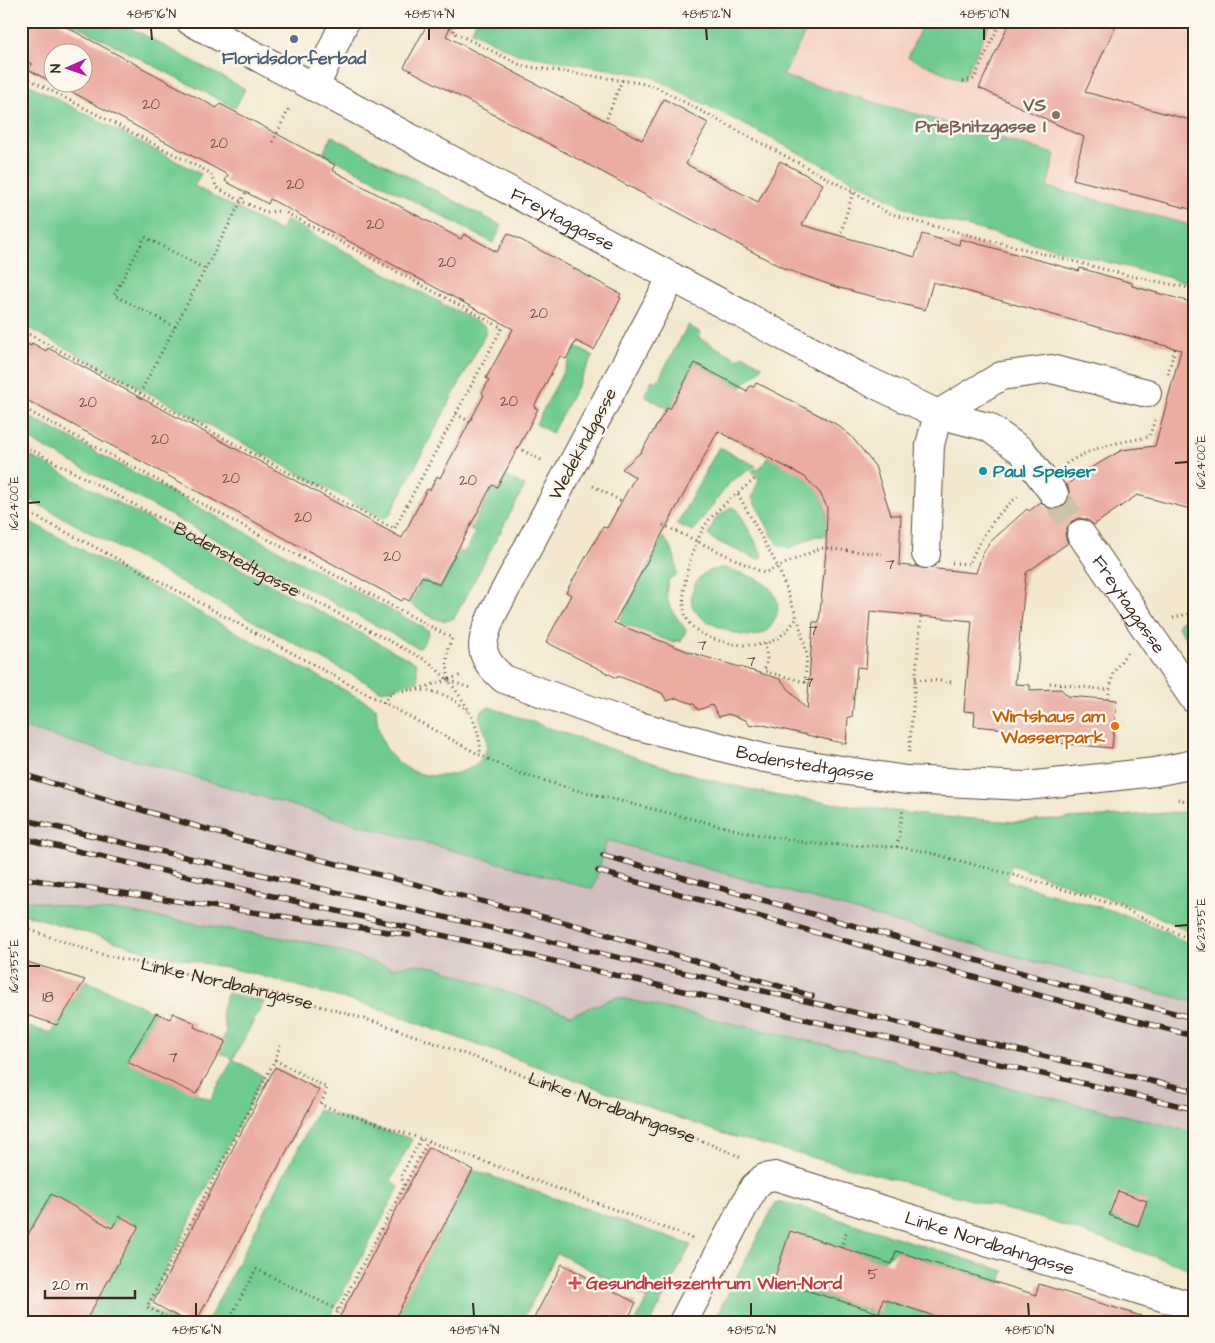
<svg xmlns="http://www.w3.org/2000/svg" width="1215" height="1343" viewBox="0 0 1215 1343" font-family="'Architects Daughter',sans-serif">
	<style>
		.built { fill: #f6d1c5 }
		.industrial { fill: #d1bfbf }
		.green { fill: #70cb92; stroke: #567a58 }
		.building { fill: #ebaca2; fill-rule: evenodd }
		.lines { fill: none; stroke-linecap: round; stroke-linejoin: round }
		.minor-tunnel { stroke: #cec2ac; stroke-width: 28; stroke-dasharray: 28 14; stroke-linecap: butt }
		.minor-casing { stroke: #574639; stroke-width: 30 }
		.path { stroke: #574639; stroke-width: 3; stroke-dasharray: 1 4; stroke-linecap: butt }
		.minor { stroke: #fff; stroke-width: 28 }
		.rail-casing { stroke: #3b2a1e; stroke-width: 5.5 }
		.rail { stroke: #fbf7ec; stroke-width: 4; stroke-dasharray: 11; stroke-linecap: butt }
		.ticks { fill: none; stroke: #3b2a1e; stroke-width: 2 }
		.service-dot { fill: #5c6f8a; stroke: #fbf7ec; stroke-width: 2 }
		.education-dot { fill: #8d6e63; stroke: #fbf7ec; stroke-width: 2 }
		.culture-dot { fill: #0f9aa8; stroke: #fbf7ec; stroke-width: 2 }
		.food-dot { fill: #e8710a; stroke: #fbf7ec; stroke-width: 2 }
		.health-dot { fill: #e0444e; stroke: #fbf7ec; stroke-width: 2 }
		.labels { text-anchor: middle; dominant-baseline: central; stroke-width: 5; stroke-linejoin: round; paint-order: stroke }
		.number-label { font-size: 15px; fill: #674a3f }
		.service-label { font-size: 18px; font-weight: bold; fill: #4e5e75; stroke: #fbf7ec }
		.education-label { font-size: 18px; font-weight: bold; fill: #785e54; stroke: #fbf7ec; text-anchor: end }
		.street-label { font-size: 18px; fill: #3b2a1e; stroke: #fbf7ec }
		.culture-label { font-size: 18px; font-weight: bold; fill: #0d838f; stroke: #fbf7ec; text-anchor: start }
		.food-label { font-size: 18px; font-weight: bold; fill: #c56008; stroke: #fbf7ec; text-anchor: end }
		.health-label { font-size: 18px; font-weight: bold; fill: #be3a42; stroke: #fbf7ec; text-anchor: start }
		.neatline { fill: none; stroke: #3b2a1e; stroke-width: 2 }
		.ticks-label { font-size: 12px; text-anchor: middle; fill: #3b2a1e }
	</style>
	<rect width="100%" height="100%" fill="#fbf7ec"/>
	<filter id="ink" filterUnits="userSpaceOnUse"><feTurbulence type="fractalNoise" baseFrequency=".02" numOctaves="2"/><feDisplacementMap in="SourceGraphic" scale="10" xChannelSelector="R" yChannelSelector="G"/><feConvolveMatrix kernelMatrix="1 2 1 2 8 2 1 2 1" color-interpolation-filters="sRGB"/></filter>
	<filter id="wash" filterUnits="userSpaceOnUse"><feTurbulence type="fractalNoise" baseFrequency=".0096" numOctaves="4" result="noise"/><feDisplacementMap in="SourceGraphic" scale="20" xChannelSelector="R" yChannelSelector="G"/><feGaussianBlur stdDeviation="1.12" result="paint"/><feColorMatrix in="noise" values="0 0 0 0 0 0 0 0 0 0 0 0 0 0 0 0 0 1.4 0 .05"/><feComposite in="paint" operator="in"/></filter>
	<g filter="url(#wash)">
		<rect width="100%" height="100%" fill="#f3e8cf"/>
		<path class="built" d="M811 21H1194V226L1047 187 1055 154 782 76Z"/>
		<path class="industrial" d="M21 727 315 812 593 888 607 840 1032 961 1194 1003V1132L956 1075 934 1077 913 1072 893 1060 616 997 571 1015 439 968 416 964 392 968 317 944 121 911 87 910 21 899Z"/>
		<path class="green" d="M68 21H118L245 89 235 108Z
			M476 21H811L783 76 1055 154 1047 187 1194 226V284L918 214 650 76 517 54 472 31Z
			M924 21H991L963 81 908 57Z
			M28 84 201 174 194 186 280 231 286 220 486 327V333L389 516 382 518 21 324V91Z
			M332 136 502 226 493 243 323 153Z
			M688 325 701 333 699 338 738 359 744 355 761 365 762 367C756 377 747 378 741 388L695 363 670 409 646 397 645 394 652 380 657 382Z
			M576 347 593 356 552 433 536 424Z
			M21 412 428 630 429 633 421 647 418 648 21 435Z
			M719 447 756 466 731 481 693 531 677 524Z
			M21 451 416 663 418 681 382 691 21 495Z
			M768 457C810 478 830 485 827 536H816L790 548 777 544 752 498 759 479 752 471 762 466Z
			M506 476 525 486 454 618C440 627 423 611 410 604L423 579 440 587 459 551 464 553 475 533 470 530 493 487 498 490Z
			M731 507 738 510 762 554 760 559H756L712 539 708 535 716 518Z
			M21 517 376 707C377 723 379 738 388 751 407 778 442 782 470 768 479 763 486 756 487 745 488 735 481 726 479 716L483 710 489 707 643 760 718 782 779 796 931 816 1016 822 1184 812 1194 814V934L1148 912 1011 865 1007 881 1114 911 1163 930 1194 946V1002L1032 961 607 840 593 889 315 812 21 727Z
			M663 537C674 549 676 559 677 575L669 579C661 601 674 613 686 630L681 642 675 640 674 643 619 622Z
			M724 568C739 573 766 578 774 594 779 602 779 610 775 619 765 642 744 637 726 630 707 622 683 612 694 587 699 573 710 569 724 568Z
			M1184 619H1194V651L1178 627 1179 622Z
			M21 899 87 910 121 911 317 944 392 968 416 964 439 968 571 1015 616 997 893 1060C916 1075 928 1077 956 1075L1194 1132V1270L1046 1220 724 1134 370 1006 247 972 153 953 21 913Z
			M85 980 156 1013 128 1062 210 1100 233 1059 219 1052 226 1031 221 1013 227 993 264 1002 233 1059 263 1076 147 1307 175 1322H85L138 1226 119 1216 112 1228 51 1194 21 1247V1039L28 1027 52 1033Z
			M318 1110 412 1139 391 1180 399 1187 327 1322H207Z
			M473 1170 691 1245 651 1322H635L647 1299 557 1253 522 1322H393Z
			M783 1202 1004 1271 1001 1284 896 1251 883 1261 790 1232 774 1280 878 1313 883 1299 952 1322H713L775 1204Z"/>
		<g id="blocks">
			<path class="building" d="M21 21H55L217 108 220 104 249 119 335 165 332 170 461 239 464 234 497 252 508 233 621 294 619 297 621 298 594 350 576 341 566 359 560 356 534 407 538 409 518 448 497 487 492 485 439 585 422 576 409 601 404 598 402 601 21 397V341L31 346 32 343 46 351 48 348 402 538 427 489 430 490 437 476 440 478 484 395 482 393 489 380 486 378 513 329 270 199 268 204 225 181 228 175 53 82H82V52H52V82L29 70 32 64 21 59Z
				M429 21H453L446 36 642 140 664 99 708 123 686 164 758 202 780 161 823 184 802 225 915 257 922 234 959 245 960 239 1079 271 1080 268 1132 283V286L1194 303V510L1137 495 1094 525 1088 520 1080 518 1072 521 1067 528 1065 535 1068 543 1026 573 1015 684 1030 685V690L1061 689 1068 696 1117 700 1112 748 1025 740 1026 731 974 726 975 712 964 711 972 621 870 611 866 668 857 667 852 717H848L846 744 759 724 750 726 746 720 728 714 719 717 712 705 698 710 694 704 676 698 667 701 662 693 618 676 617 678 546 642 571 595 566 592 603 527 607 528 635 477 622 469 641 452 667 408 670 409 695 363 747 391 750 386 754 387 756 383 765 387 836 424 851 436 875 466 891 515H901L899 565 976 573 982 555 990 542 1027 509 1029 511 1041 502 1048 508 1055 510 1063 507 1068 500 1070 493 1067 485 1079 475 1122 450 1155 446 1181 350 933 282 925 310 836 287 783 268 404 67ZM718 431 805 477 820 493 827 507 826 551 819 622H813L807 710 780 679 692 653 614 623Z
				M1010 21H1118L1085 92 1194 121V210L1073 179 1084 137 979 88Z
				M21 960 85 980 57 1025 21 1013Z
				M156 1013 170 1019 173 1013 195 1023 194 1027 226 1041 196 1094 127 1062Z
				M275 1067 319 1090 196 1322H188L153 1303Z
				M429 1147 473 1170 393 1322H337Z
				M1118 1191 1147 1201 1138 1226 1109 1215Z
				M51 1194 112 1228 119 1216 139 1226 85 1322H21V1247Z
				M790 1231 892 1264 896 1251 1036 1295 1039 1284 1141 1316 1140 1322H952L883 1299 879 1313 774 1280Z
				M562 1264 636 1303 626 1322H532Z"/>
		</g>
	</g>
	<g filter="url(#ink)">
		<use href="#blocks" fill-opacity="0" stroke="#574639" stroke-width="1"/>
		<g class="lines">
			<path class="minor-tunnel" d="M1054 494 1081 534"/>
			<g class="minor-casing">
				<g id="minor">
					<path id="s3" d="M190 21 864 379 938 414 988 427 1022 451 1054 494"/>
					<path d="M315 87 345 21"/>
					<path id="s4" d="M672 277 494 611C480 643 476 655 504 679L627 723 764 758 906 780 1026 786 1155 772 1194 764"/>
					<path id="s5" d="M1081 534 1194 699"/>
					<path d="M926 554 930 445 938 414 1001 376 1051 369 1147 393"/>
					<path id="s6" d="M683 1322 754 1187 764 1178 775 1176 1194 1307"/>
				</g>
			</g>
			<g class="path">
				<path d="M458 21 453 32 523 66 640 83 656 87 853 192 886 212 910 220 1131 276 1194 289"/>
				<path d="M21 75 210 173 217 188 241 201 266 212 283 211 502 328 394 529 21 330"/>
				<path d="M963 81 974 79 1001 21"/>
				<path d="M607 118 622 80"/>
				<path d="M273 142 290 106"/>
				<path d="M841 232 853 192"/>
				<path d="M175 327 114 295 145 237 205 269"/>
				<path d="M1168 374 1175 348"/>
				<path d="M140 393 246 192"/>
				<path d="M21 407 452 638 447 651 448 679"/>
				<path d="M456 414 470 422"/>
				<path id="s1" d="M21 444 429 662 448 680 470 688"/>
				<path d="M518 448 543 461"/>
				<path d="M1066 464C1091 447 1120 442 1149 437L1155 420"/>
				<path d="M593 486 621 501"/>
				<path d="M738 494 778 567 797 618C790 627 782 637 772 641 751 651 700 642 688 621 675 599 693 539 709 520 722 504 741 491 757 477"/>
				<path d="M21 509 143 572 480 755 516 772 572 789 749 833 815 844 897 847 923 851 1032 880 1115 905 1194 941"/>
				<path d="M663 525 764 573 821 548 882 554"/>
				<path d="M952 563 969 564C980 539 997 511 1019 496"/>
				<path d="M1173 618 1194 612"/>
				<path d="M765 643 767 659 764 671 805 682 807 655 798 619"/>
				<path d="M449 679 462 675"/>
				<path d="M915 679 952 682"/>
				<path d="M1050 683 1108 690"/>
				<path d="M418 689 448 680C465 702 482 727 480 755"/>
				<path d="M1108 699 1113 673 1128 651"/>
				<path d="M383 703 391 693C418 686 448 690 468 712"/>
				<path d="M909 752 921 616"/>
				<path d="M1178 799 1194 803"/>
				<path d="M897 847 903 808"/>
				<path id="s2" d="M21 927 100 954 289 997 382 1024 678 1131 734 1154 743 1159"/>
				<path d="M275 1060 280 1045"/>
				<path d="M404 1185 401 1176 421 1139"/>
				<path d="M841 1248 847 1229"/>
				<path d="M175 1322 147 1307 275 1060 327 1088 321 1105 428 1141"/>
				<path d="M228 1322 256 1269 338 1310"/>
				<path d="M332 1322 428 1141 695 1239"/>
			</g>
			<use href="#minor" class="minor"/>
			<g class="rail-casing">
				<path id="rail" d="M21 774 236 838 582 927 812 996
					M21 819 1194 1091
					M21 838 1194 1109
					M603 855 1086 991 1194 1018
					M598 871 1034 994 1194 1036
					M21 878 409 935"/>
			</g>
			<use href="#rail" class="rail"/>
		</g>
	</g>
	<path class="ticks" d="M151 28 152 40M429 28V40M706 28 707 40M984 28V40M1175 463 1188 462M28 503 40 502M1175 926 1188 925M28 966H40M196 1303V1316M473 1303 474 1316M751 1303V1316M1028 1303 1029 1316"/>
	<circle class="service-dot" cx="294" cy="39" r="5"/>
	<circle class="education-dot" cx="1056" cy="115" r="5"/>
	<circle class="culture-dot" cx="983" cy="471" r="5"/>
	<circle class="food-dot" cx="1115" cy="726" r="5"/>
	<path class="health-dot" d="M572.5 1275.5h5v5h5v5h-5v5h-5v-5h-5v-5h5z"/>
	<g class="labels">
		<g class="number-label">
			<text x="151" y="104">20</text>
			<text x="219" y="143">20</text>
			<text x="295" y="184">20</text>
			<text x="375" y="224">20</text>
			<text x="447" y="262">20</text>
			<text x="539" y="313">20</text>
			<text x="509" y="401">20</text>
			<text x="88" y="402">20</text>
			<text x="160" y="439">20</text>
			<text x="231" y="478">20</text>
			<text x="468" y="480">20</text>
			<text x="303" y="517">20</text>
			<text x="392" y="556">20</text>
			<text x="890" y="564">7</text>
			<text x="813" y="630">7</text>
			<text x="702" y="645">7</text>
			<text x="751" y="661">7</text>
			<text x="809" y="682">7</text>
			<text x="48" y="997">18</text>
			<text x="173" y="1057">7</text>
			<text x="873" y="1274">5</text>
		</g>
		<g class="service-label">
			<text x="294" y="58">Floridsdorferbad</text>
		</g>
		<g class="education-label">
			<text x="1046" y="105">VS<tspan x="1046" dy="21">Prießnitzgasse I</tspan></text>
		</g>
		<g class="street-label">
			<text stroke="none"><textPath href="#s3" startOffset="422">Freytaggasse</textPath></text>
			<text transform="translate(583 444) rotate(-62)">Wedekindgasse</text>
			<text stroke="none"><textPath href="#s1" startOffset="245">Bodenstedtgasse</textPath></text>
			<text stroke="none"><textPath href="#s5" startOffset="85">Freytaggasse</textPath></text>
			<text stroke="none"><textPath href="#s4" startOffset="769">Bodenstedtgasse</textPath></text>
			<text stroke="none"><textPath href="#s2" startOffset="214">Linke Nordbahngasse</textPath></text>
			<text stroke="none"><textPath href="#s2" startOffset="619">Linke Nordbahngasse</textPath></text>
			<text stroke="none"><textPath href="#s6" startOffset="402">Linke Nordbahngasse</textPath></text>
		</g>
		<g class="culture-label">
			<text x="993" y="471">Paul Speiser</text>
		</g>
		<g class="food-label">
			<text x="1105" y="716">Wirtshaus am<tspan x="1105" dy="21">Wasserpark</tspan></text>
		</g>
		<g class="health-label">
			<text x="586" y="1283">Gesundheitszentrum Wien-Nord</text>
		</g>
	</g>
	<rect width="1215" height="1343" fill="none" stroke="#fbf7ec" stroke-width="55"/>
	<g transform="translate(68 68) rotate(268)"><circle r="24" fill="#fbf7ec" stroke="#aea59a"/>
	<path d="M0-4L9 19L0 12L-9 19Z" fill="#b5179e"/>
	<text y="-8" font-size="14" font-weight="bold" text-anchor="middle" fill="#3b2a1e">N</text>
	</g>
	<path d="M45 1290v8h90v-8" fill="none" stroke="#3b2a1e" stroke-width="2.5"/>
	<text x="52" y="1290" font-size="15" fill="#3b2a1e" stroke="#fbf7ec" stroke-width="4" paint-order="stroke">20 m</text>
	<rect x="28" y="28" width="1160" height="1288" class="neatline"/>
	<g class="ticks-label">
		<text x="151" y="18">48°15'16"N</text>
		<text x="429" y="18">48°15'14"N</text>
		<text x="706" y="18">48°15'12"N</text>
		<text x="984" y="18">48°15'10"N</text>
		<text transform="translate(1201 462) rotate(-90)" y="4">16°24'00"E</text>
		<text transform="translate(14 503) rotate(-90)" y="4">16°24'00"E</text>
		<text transform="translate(1201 925) rotate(-90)" y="4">16°23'55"E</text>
		<text transform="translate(14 966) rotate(-90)" y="4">16°23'55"E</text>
		<text x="196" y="1334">48°15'16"N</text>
		<text x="474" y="1334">48°15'14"N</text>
		<text x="751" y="1334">48°15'12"N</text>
		<text x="1029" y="1334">48°15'10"N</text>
	</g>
</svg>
